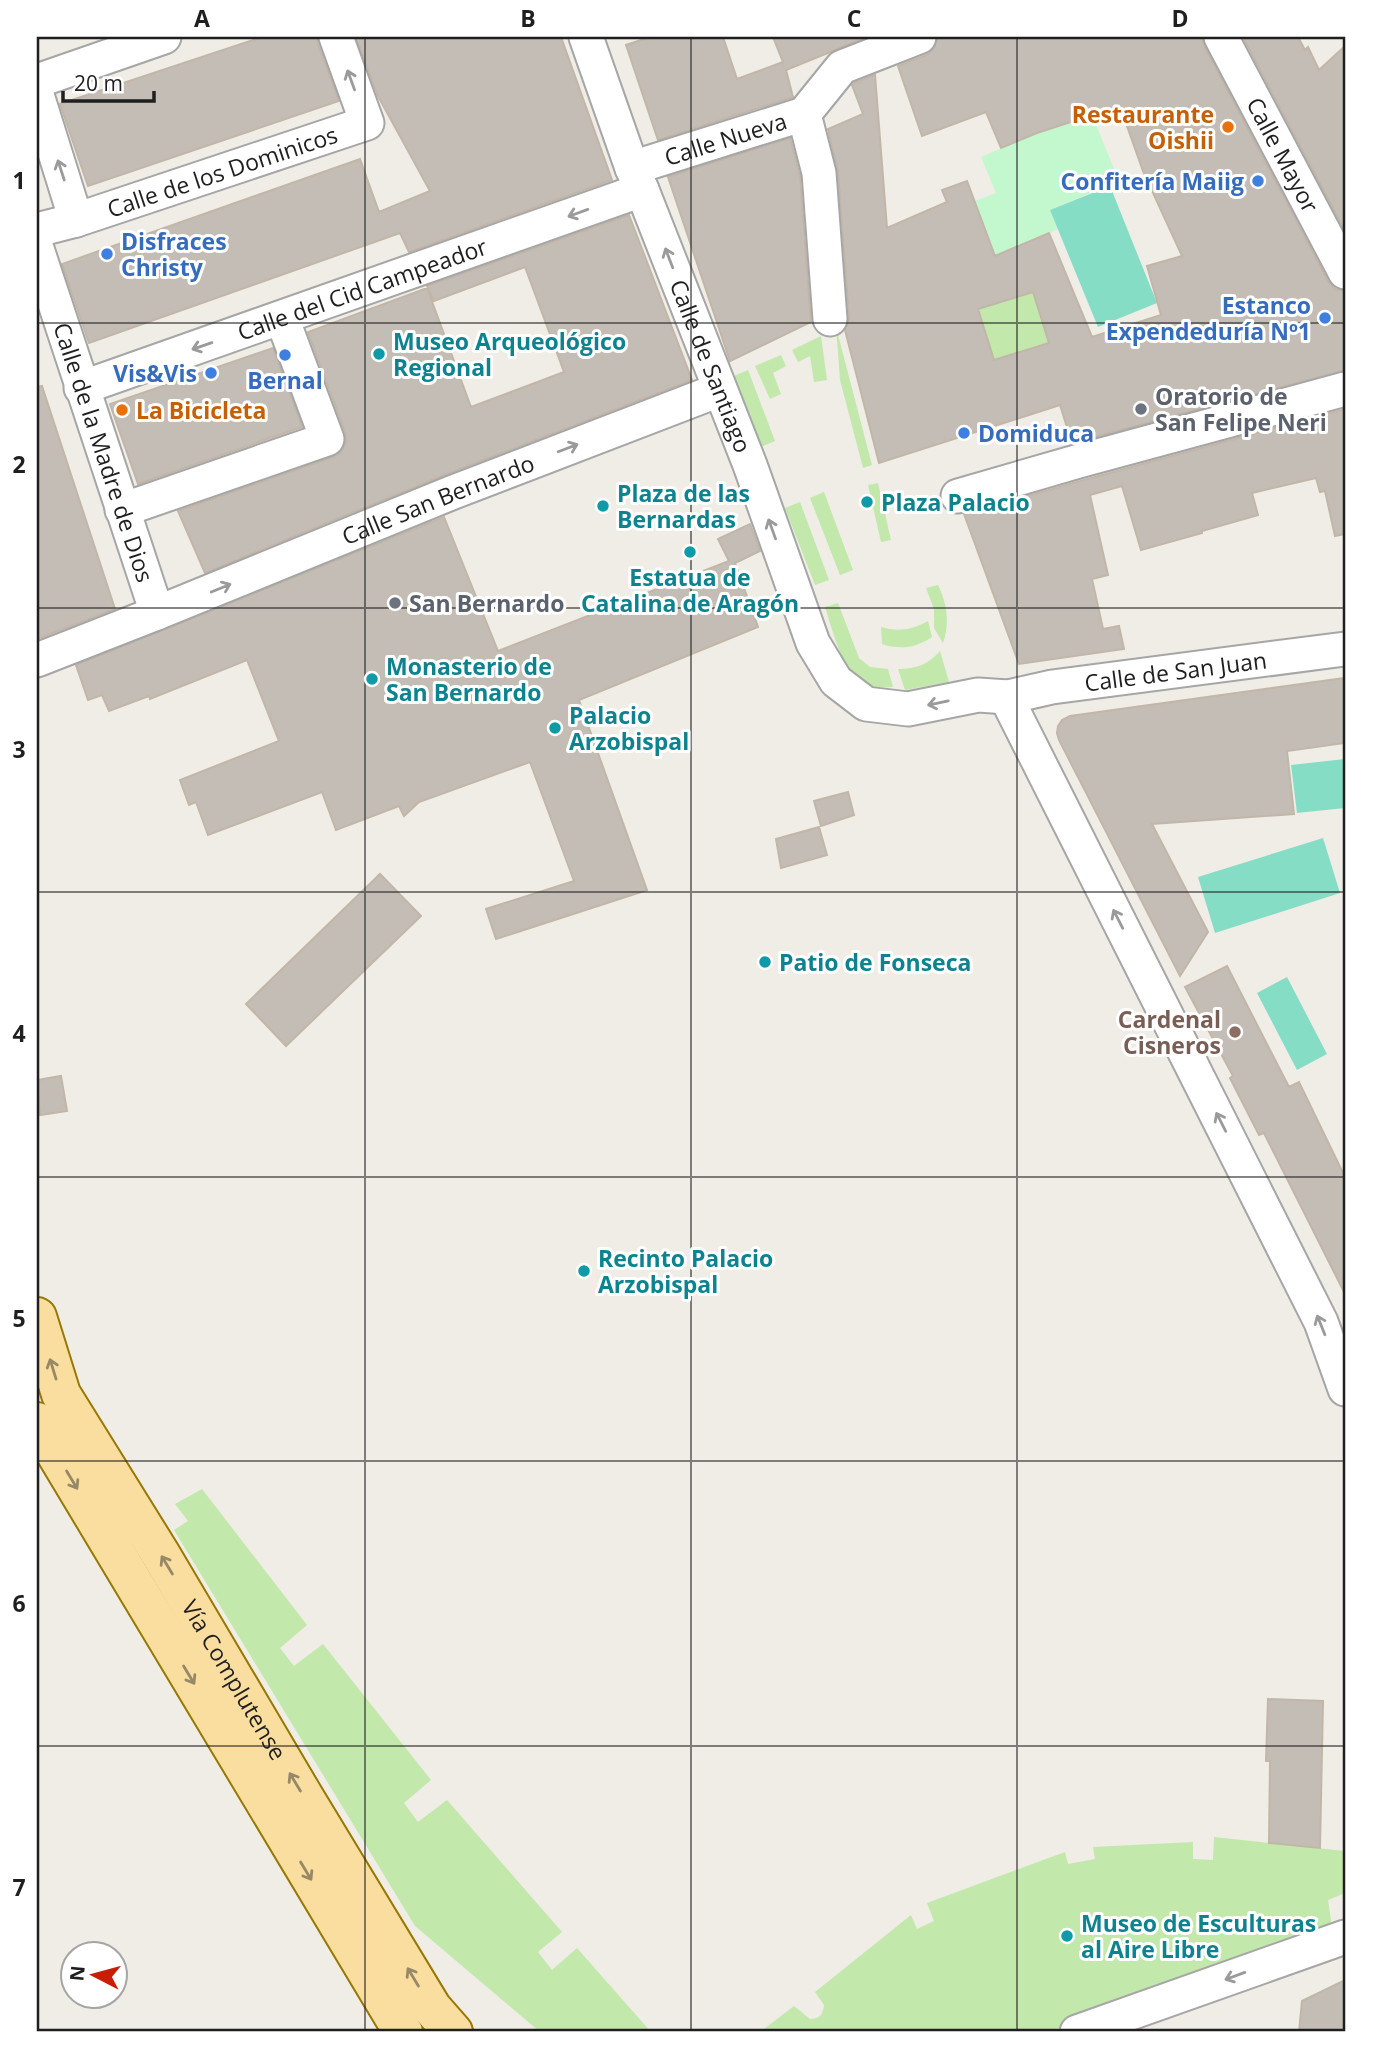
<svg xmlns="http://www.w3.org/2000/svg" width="1382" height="2069" viewBox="0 0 1382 2069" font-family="'Open Sans',sans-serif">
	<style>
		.grass { fill: #c2e8ac }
		.park { fill: #c3f8ce }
		.pitch { fill: #85ddc6 }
		.building { fill: #c4bdb5; stroke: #c1b6a8; stroke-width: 2; fill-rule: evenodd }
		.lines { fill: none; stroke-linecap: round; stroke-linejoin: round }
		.street-casing { stroke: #a6a6a6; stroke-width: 37 }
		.primary-casing { stroke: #967803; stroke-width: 42 }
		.street { stroke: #fff; stroke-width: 33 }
		.primary { stroke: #fadea0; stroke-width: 38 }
		.oneway { stroke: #9a9a9a }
		.oneway2 { stroke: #978866 }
		.grid { fill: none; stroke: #1f1f1f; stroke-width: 2; stroke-opacity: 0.55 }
		.food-dot { fill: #e8710a; stroke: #fff; stroke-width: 2.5 }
		.shop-dot { fill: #3f7fe0; stroke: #fff; stroke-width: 2.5 }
		.culture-dot { fill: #0f9aa8; stroke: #fff; stroke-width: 2.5 }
		.worship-dot { fill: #6b7280; stroke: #fff; stroke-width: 2.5 }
		.education-dot { fill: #8d6e63; stroke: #fff; stroke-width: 2.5 }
		.labels { text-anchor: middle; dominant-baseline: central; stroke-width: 6; stroke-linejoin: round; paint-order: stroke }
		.food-label { font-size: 23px; font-weight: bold; fill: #c56008; stroke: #fff; text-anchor: end }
		.street-label { font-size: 23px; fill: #1f1f1f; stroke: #fff }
		.shop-label { font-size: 23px; font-weight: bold; fill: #366cbe; stroke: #fff; text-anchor: end }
		.culture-label { font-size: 23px; font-weight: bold; fill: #0d838f; stroke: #fff; text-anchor: start }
		.worship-label { font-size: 23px; font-weight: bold; fill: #5b616d; stroke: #fff; text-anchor: start }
		.education-label { font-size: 23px; font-weight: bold; fill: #785e54; stroke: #fff; text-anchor: end }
		.neatline { fill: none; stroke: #1f1f1f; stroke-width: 2.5 }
		.grid-label { font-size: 23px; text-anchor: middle; font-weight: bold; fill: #1f1f1f }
	</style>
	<rect width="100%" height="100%" fill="#efede5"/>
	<path class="grass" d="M1033 292 1049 343 994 360 978 309Z
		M836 327 872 465 863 468 840 380Z
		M821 336 827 380 814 382 810 356 798 362 792 350Z
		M781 355 786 366 773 373 781 394 770 399 755 366Z
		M748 370 775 441 761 447 734 376Z
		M878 483 891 540 881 542 868 485Z
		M824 492 853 570 840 575 810 498Z
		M800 502 829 580 815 585 785 508Z
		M938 585C947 603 950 624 943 643L934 628V609L926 588Z
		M838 603 859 658 870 667 888 669 893 687C885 687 877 688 870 686 843 678 833 631 825 607Z
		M928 621 932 637C916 648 900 650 882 644L881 627C898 632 912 630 928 621Z
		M940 651 949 682 905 690 898 669C916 669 929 664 940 651Z
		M202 1489 307 1625 280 1648 294 1666 323 1644 431 1780 404 1803 418 1822 447 1800 562 1932 538 1952 552 1970 577 1948 651 2032H540L415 1926 174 1530 188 1521 175 1504Z
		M1214 1837 1345 1851V1893L1328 1900 1333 1934 1048 2032H760L794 2006 810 2019C820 2019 823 2014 824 2005L815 1992 911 1915 917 1929 934 1921 927 1903 1065 1852 1068 1864 1095 1859 1093 1847 1193 1842V1859L1213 1860Z"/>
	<path class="park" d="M1092 115 1119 181 1050 210 1058 229 995 256 975 201 996 193 981 157 1036 134Z"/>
	<path class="pitch" d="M1110 186 1157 303 1098 327 1050 210Z
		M1345 759V808L1297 813 1291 765Z
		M1323 838 1340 893 1215 933 1198 877Z
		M1287 977 1327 1054 1297 1070 1257 993Z"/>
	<path class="building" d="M262 37H317L318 44 339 101 88 186 60 104Z
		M356 37H561L612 180 409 252 400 233 89 343 62 264 360 159 379 212 430 191 378 96Z
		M650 37H723L737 79 783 62 773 37H867L786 70 793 97 658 140 626 45Z
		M938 37H1202L1204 46 1328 281 1335 289 1345 291V370L1072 443 1060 405 879 463 845 330 849 318 838 172 828 129 863 114 852 85 854 83 875 75 887 228 947 202 942 190 967 181 995 256 1049 233 1092 337 1161 315 1147 266 1182 256 1143 171 1122 112 1094 121 1092 115 1037 133 1001 148 986 112 922 136 898 66 927 55 934 48ZM1033 292 1049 343 994 360 978 309Z
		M1243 37H1298L1305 50 1308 47 1319 70 1345 46V231Z
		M790 138 800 176 811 322 730 361 668 177Z
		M629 215 692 380 444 475 205 573 178 511 333 457 341 452 346 443 345 432 308 332 427 288 471 407 564 372 525 267 434 301 427 286Z
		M273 348 302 427 138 484 110 404Z
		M42 386 115 609 37 639V387Z
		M1345 409V534L1335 536 1325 491 1320 492 1316 478 1252 493 1258 515 1202 531V533L1141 550 1122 486 1090 495 1108 575 1092 579 1103 629 1119 626 1124 649 1019 664 964 514 1084 480Z
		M444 517 498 651 729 561 718 539 750 524 760 551 735 563 758 627 579 700 647 890 496 939 486 909 574 881 530 762 419 802 404 816 399 806 336 830 322 792 208 835 196 802 189 805 180 780 279 741 247 660 150 699 149 696 109 711 102 695 88 700 76 665Z
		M1345 678V743L1287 751 1294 814 1152 824 1208 932 1180 976 1059 740 1057 733 1058 726 1062 720 1070 716Z
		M848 792 854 815 821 826 814 801Z
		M819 827 827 855 781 868 776 839Z
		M380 874 421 916 286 1046 246 1004Z
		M1227 966 1289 1087 1299 1082 1345 1177V1294L1264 1133 1259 1135 1230 1078 1233 1076 1185 987Z
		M61 1076 67 1111 40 1115 37 1080Z
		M1268 1699 1323 1701 1320 1848 1269 1843 1270 1761H1266Z
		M1345 1980V2032H1299L1302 2001Z"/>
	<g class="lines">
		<g class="street-casing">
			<g id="street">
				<path id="s1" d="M586 37 632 168 642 190 750 465 813 643 836 681 866 704 908 709 978 695 1008 697 1052 687 1345 649"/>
				<path id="s2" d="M1221 37 1345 272"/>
				<path d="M37 81 164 37"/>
				<path d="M37 95 76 220 37 230"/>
				<path d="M804 114 819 173 830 319"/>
				<path id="s3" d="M632 168 804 114 842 67 919 37"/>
				<path id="s4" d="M76 220 367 123 336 37"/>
				<path id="s5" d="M37 249 157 613"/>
				<path id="s6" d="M81 388 642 190"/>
				<path d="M958 496 1079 461 1345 389"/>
				<path d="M122 510 327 439 282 318"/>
				<path id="s7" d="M37 660 157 613 451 493 719 390"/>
				<path d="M1006 697 1321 1322 1345 1389"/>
				<path d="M1077 2032 1345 1937"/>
			</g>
		</g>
		<g class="primary-casing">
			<g id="primary">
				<path id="s8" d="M37 1317 61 1394 161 1555 304 1797 432 2008 453 2032"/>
				<path d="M37 1422 403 2032"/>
			</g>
		</g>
		<use href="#street" class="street"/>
		<use href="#primary" class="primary"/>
	</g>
	<defs><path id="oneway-shaft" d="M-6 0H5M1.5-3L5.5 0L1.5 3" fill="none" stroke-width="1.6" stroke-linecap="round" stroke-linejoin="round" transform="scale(1.75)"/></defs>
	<g class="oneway">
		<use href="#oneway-shaft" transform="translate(351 80) rotate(-110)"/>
		<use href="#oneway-shaft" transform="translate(61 170) rotate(-108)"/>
		<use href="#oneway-shaft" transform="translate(578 213) rotate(160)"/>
		<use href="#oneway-shaft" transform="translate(669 258) rotate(-111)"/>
		<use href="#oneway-shaft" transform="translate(202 346) rotate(161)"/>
		<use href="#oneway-shaft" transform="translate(568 448) rotate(-21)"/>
		<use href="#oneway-shaft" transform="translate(772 529) rotate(-110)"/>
		<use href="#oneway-shaft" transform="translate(221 588) rotate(-22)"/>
		<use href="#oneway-shaft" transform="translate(938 703) rotate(168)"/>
		<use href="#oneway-shaft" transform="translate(1118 919) rotate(-117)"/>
		<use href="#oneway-shaft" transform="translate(1221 1122) rotate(-117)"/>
		<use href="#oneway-shaft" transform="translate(1321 1325) rotate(-112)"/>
		<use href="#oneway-shaft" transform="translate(1235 1976) rotate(160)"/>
	</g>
	<g class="oneway2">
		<use href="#oneway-shaft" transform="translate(53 1369) rotate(-107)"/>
		<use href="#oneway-shaft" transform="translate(72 1480) rotate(59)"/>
		<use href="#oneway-shaft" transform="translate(167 1565) rotate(-121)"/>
		<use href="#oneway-shaft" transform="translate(189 1675) rotate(59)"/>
		<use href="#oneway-shaft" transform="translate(295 1782) rotate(-121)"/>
		<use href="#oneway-shaft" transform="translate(306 1871) rotate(59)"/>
		<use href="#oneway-shaft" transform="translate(413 1977) rotate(-121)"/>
	</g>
	<path class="grid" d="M365 37V2032M691 37V2032M1017 37V2032M37 323H1345M37 608H1345M37 892H1345M37 1177H1345M37 1461H1345M37 1746H1345"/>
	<g class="food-dot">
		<circle cx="1228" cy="127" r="7"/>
		<circle cx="122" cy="410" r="7"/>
	</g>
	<g class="shop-dot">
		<circle cx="1258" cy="181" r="7"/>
		<circle cx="107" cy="254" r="7"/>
		<circle cx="1325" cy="318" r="7"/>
		<circle cx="285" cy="355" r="7"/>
		<circle cx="211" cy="373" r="7"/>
		<circle cx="964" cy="433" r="7"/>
	</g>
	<g class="culture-dot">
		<circle cx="379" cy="354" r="7"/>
		<circle cx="867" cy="502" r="7"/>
		<circle cx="603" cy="506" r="7"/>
		<circle cx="690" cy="552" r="7"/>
		<circle cx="372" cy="679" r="7"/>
		<circle cx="555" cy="728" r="7"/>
		<circle cx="765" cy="962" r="7"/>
		<circle cx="584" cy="1271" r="7"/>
		<circle cx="1067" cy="1936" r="7"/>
	</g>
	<g class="worship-dot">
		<circle cx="1141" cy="409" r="7"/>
		<circle cx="395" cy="603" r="7"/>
	</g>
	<circle class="education-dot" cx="1235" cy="1032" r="7"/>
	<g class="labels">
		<g class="food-label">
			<text x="1214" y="114">Restaurante<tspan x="1214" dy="26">Oishii</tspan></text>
			<text x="136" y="410" text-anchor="start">La Bicicleta</text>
		</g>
		<g class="street-label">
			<text stroke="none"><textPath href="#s3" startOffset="98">Calle Nueva</textPath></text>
			<text stroke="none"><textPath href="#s2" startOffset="133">Calle Mayor</textPath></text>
			<text stroke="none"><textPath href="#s4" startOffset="154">Calle de los Dominicos</textPath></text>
			<text stroke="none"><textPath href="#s6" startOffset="298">Calle del Cid Campeador</textPath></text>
			<text stroke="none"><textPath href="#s1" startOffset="352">Calle de Santiago</textPath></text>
			<text stroke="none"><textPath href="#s5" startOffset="214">Calle de la Madre de Dios</textPath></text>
			<text stroke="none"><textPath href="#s7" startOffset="432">Calle San Bernardo</textPath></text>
			<text stroke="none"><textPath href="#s1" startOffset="1043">Calle de San Juan</textPath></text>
			<text stroke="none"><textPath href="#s8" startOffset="415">Vía Complutense</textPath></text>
		</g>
		<g class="shop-label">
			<text x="1244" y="181">Confitería Maiig</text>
			<text x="121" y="241" text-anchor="start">Disfraces<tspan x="121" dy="26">Christy</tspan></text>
			<text x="1311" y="305">Estanco<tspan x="1311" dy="26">Expendeduría Nº1</tspan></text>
			<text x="197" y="373">Vis&amp;Vis</text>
			<text x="285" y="380" text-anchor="middle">Bernal</text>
			<text x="978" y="433" text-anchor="start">Domiduca</text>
		</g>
		<g class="culture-label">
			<text x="393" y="341">Museo Arqueológico<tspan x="393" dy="26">Regional</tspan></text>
			<text x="617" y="493">Plaza de las<tspan x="617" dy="26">Bernardas</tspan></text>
			<text x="881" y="502">Plaza Palacio</text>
			<text x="690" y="577" text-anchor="middle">Estatua de<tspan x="690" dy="26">Catalina de Aragón</tspan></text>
			<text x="386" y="666">Monasterio de<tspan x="386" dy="26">San Bernardo</tspan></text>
			<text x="569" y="715">Palacio<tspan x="569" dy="26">Arzobispal</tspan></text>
			<text x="779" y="962">Patio de Fonseca</text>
			<text x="598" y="1258">Recinto Palacio<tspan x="598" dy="26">Arzobispal</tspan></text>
			<text x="1081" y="1923">Museo de Esculturas<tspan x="1081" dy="26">al Aire Libre</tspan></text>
		</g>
		<g class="worship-label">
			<text x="1155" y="396">Oratorio de<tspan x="1155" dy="26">San Felipe Neri</tspan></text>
			<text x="409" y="603">San Bernardo</text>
		</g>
		<g class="education-label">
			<text x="1221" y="1019">Cardenal<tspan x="1221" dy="26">Cisneros</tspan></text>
		</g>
	</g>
	<rect width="1382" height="2069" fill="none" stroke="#ffffff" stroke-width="77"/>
	<g transform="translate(94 1975) rotate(276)"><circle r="33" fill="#ffffff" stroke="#a5a5a5" stroke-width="2"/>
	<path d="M0-5L12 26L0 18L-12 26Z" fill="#c91e05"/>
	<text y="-10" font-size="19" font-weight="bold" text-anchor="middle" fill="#1f1f1f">N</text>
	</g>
	<path d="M63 91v10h91v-10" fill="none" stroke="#1f1f1f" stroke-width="3.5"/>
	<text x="74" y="91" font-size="21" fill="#1f1f1f" stroke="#ffffff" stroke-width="5" paint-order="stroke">20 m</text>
	<rect x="38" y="38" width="1306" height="1992" class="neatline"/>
	<g class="grid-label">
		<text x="202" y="27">A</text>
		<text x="528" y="27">B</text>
		<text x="854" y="27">C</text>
		<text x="1180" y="27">D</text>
		<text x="19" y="189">1</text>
		<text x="19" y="473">2</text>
		<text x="19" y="758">3</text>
		<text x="19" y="1042">4</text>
		<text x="19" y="1327">5</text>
		<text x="19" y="1612">6</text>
		<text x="19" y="1896">7</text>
	</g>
</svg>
